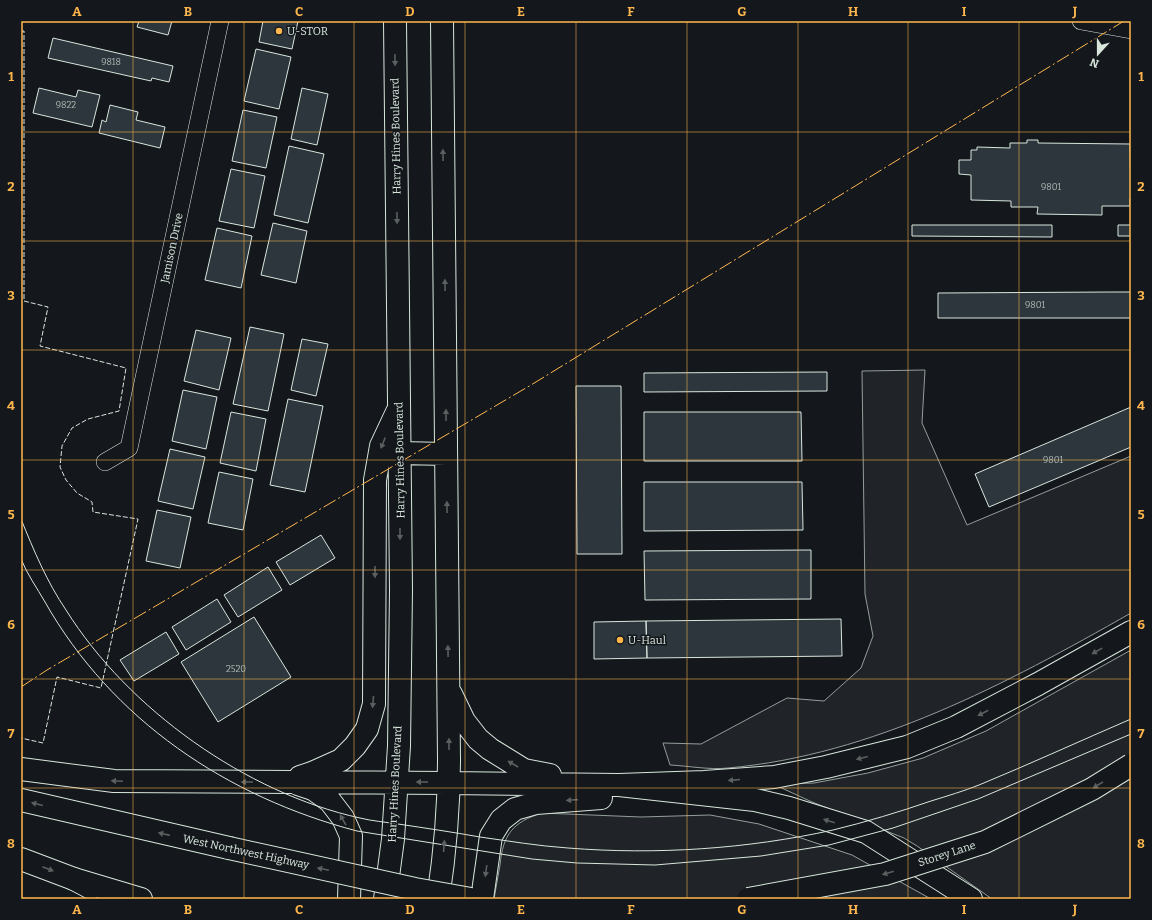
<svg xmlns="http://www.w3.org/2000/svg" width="1152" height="920" viewBox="0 0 1152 920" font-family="Bitter,serif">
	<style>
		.green { fill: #202428; stroke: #939e99 }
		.building { fill: #2c363c; stroke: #d8e6dc }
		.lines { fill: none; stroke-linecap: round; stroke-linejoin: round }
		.street-casing { stroke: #d8e6dc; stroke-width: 18 }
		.primary-casing { stroke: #d8e6dc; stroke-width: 24 }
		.highway-casing { stroke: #d8e6dc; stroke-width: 24 }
		.street { stroke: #14181c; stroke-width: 17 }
		.primary { stroke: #14181c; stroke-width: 22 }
		.highway { stroke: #14181c; stroke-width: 22 }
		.tram { stroke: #d8e6dc; stroke-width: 1 }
		.primary-bridge-casing { stroke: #d8e6dc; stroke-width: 24; stroke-linecap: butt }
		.highway-bridge-casing { stroke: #d8e6dc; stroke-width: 24; stroke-linecap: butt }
		.primary-bridge { stroke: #14181c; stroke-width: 22 }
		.highway-bridge { stroke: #14181c; stroke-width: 22 }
		.fence { stroke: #d8e6dc; stroke-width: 1; stroke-dasharray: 5 2; stroke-linecap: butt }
		.power { stroke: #ffb74d; stroke-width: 1; stroke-dasharray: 14 3 2 3; stroke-linecap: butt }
		.oneway { fill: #59605f }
		.grid { fill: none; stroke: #ffb74d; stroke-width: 1; stroke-opacity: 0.55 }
		.poi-dot { fill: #ffb74d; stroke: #14181c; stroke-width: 1.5 }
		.labels { text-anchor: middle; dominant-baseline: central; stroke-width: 3; stroke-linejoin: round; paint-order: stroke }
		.number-label { font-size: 9px; fill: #adbab4 }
		.poi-label { font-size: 11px; fill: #d8e6dc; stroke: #14181c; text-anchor: start }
		.street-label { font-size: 11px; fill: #d8e6dc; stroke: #14181c }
		.neatline { fill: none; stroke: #ffb74d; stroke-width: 1.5 }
		.grid-label { font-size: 13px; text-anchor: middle; font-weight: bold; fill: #ffb74d }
	</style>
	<rect width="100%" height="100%" fill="#14181c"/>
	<path class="green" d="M925 370 922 423 967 525 1131 456V613C1006 684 873 755 728 768 709 770 689 766 670 765L663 743 701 744 787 698 824 701 861 668 873 636 865 594 862 371Z
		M1131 650V899H992L917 846 904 838 812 802 773 784 814 783 868 773 923 758 986 731Z
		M542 813 641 817 710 815 759 824 852 855 931 899H494C496 888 498 876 500 865 503 834 513 822 542 813Z"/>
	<path class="building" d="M139 21H172L168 35 137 27Z
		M263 21H298L292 49 259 42Z
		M53 38 173 66 169 82 152 78 151 81 48 58Z
		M256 49 291 57 279 109 244 101Z
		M39 88 76 97 78 90 100 95 92 127 33 113Z
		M302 88 328 94 317 145 291 139Z
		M110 105 138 112 136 120 165 127 160 148 99 133 102 120 106 122Z
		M243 110 277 117 266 168 232 161Z
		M1027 140H1038V143L1130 144 1131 199H1130V206H1102V215L1037 214 1038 207H1011V201L971 200V175L959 174V160H971V150H977V147L1010 148V143H1027Z
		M289 146 324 154 308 223 274 215Z
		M231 169 265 176 254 228 219 221Z
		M273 223 307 231 296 283 261 275Z
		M912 225H1052V237L912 236Z
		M1118 225H1131V236H1118Z
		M217 228 252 236 241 288 205 280Z
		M1112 292H1131V318H938V293Z
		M250 327 284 334 268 411 233 404Z
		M196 330 231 338 219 390 184 381Z
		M302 339 328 344 316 396 291 390Z
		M827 372V391L644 392V373Z
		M576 386H621L622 554H577Z
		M183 390 217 397 206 449 172 441Z
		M288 399 323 406 305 492 270 485Z
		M1131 407V447L989 507 975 474Z
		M231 412 266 419 256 471 220 463Z
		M644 412H801L802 461H644Z
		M170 449 205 457 193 509 158 501Z
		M219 472 253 479 243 530 208 523Z
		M644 482H802L803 530 644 531Z
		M157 510 191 517 180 568 146 561Z
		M321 535 335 558 290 585 276 562Z
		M811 550V599L645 600 644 551Z
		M268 567 282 590 238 617 224 595Z
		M217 599 231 622 186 650 172 627Z
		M254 617 291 677 218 722 181 662Z
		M841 619 842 656 647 658 646 621Z
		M646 621 647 658 594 659V622Z
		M166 632 179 654 134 681 120 660Z"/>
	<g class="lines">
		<g class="street-casing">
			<path id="street" d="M1081 21 1131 30
				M105 462 129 448 220 21"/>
		</g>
		<g class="primary-casing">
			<path id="primary" d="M400 453 446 454
				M451 694 464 721 478 739 490 749 524 770 550 775
				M21 769 114 781 449 783 619 785 755 800 789 808 866 832 971 899
				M300 777 312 773 341 760 355 746 367 729 374 704 375 480 381 446 397 412
				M298 784 313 789 330 801 343 818 351 836 349 899
				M21 800 229 848
				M21 859 74 879 91 888
				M385 899 393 839 399 746 401 590 395 21
				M438 899C445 853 449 807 449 760L442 21
				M482 899 491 836 501 820 515 809 536 803 601 798"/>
		</g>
		<g class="highway-casing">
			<path id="highway" d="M619 785 704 782 774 777 826 767 907 747 956 727 1038 684 1131 632
				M74 879 141 899"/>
		</g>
		<use href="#street" class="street"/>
		<use href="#primary" class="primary"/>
		<use href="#highway" class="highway"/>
		<path class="tram" d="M21 519C34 551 47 582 66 610 128 709 246 793 360 818 372 821 385 822 398 824 425 828 452 832 480 837 509 841 538 846 568 848 656 855 747 849 833 830 866 822 899 812 931 801 947 796 964 791 979 785 1030 764 1080 741 1131 719
			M21 559C27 574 37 588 45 602 112 720 227 797 357 831L532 859 577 863 655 865 761 856 829 845 893 828 978 799 1131 734"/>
		<g class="primary-bridge-casing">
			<path id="primary-bridge" d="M229 848 415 889 471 899"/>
		</g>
		<g class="highway-bridge-casing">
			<path id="highway-bridge" d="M748 899 885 874 985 842 1092 789 1131 765"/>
		</g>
		<use href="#primary-bridge" class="primary-bridge"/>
		<use href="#highway-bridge" class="highway-bridge"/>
		<path class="fence" d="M21 31H24V301L48 307 40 346 126 368 119 411 88 419 72 428 62 446 60 467 66 480 77 493 92 502 93 512 138 519 101 688 57 677 43 743 21 738"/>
		<path class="power" d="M21 687 47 670 531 385 1124 21"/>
	</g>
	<defs><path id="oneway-solid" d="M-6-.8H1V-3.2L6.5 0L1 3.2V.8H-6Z"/></defs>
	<g class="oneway">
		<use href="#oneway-solid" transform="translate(395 60) rotate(89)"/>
		<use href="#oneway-solid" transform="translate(443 155) rotate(-91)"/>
		<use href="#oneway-solid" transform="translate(397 218) rotate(89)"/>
		<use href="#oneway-solid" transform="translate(445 285) rotate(-91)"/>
		<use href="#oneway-solid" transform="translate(446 415) rotate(-90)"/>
		<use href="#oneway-solid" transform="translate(383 443) rotate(112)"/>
		<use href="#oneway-solid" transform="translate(447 507) rotate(-91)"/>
		<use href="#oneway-solid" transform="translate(400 534) rotate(90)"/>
		<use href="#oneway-solid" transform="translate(375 572) rotate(90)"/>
		<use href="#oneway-solid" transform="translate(448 651) rotate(-91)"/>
		<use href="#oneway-solid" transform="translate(1097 651) rotate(151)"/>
		<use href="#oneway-solid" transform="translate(373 702) rotate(95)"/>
		<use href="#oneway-solid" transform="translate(983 713) rotate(152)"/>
		<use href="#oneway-solid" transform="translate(449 744) rotate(-90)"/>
		<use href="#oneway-solid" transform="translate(862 758) rotate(166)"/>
		<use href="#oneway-solid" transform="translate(513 764) rotate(-150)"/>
		<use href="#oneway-solid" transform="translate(734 780) rotate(175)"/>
		<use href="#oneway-solid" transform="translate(117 781) rotate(-178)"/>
		<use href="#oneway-solid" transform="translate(247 782) rotate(-180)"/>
		<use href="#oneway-solid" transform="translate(422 782) rotate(-180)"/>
		<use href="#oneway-solid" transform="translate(1098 785) rotate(148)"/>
		<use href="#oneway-solid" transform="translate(572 800) rotate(176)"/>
		<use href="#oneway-solid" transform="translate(37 804) rotate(-166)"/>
		<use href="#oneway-solid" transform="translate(343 820) rotate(-120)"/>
		<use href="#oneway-solid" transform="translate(829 821) rotate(-163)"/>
		<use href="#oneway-solid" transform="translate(164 834) rotate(-167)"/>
		<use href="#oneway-solid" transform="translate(444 846) rotate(-86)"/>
		<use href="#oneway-solid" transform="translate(48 869) rotate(21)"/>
		<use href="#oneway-solid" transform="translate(323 869) rotate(-168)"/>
		<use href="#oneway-solid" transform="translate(486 871) rotate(98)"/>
		<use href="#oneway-solid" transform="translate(888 873) rotate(164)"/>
	</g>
	<path class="grid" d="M133 21V899M244 21V899M354 21V899M465 21V899M576 21V899M687 21V899M798 21V899M908 21V899M1019 21V899M21 132H1131M21 241H1131M21 350H1131M21 460H1131M21 570H1131M21 679H1131M21 788H1131"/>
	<g class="poi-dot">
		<circle cx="279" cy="31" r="4"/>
		<circle cx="620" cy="640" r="4"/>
	</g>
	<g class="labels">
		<g class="number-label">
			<text x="111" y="62">9818</text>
			<text x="66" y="105">9822</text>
			<text x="1051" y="187">9801</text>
			<text x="1035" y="305">9801</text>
			<text x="1053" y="460">9801</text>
			<text x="236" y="669">2520</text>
		</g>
		<g class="poi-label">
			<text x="287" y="31">U-STOR</text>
			<text x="628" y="640">U-Haul</text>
		</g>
		<g class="street-label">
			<text transform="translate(396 136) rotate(-91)">Harry Hines Boulevard</text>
			<text transform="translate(172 248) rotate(-78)">Jamison Drive</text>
			<text transform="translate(400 460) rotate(-91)">Harry Hines Boulevard</text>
			<text transform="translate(395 784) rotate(-87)">Harry Hines Boulevard</text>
			<text transform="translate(246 852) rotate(12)">West Northwest Highway</text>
			<text transform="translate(947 854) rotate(-18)">Storey Lane</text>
		</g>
	</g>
	<rect width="1152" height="920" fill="none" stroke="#14181c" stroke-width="44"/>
	<g transform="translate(1098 54) rotate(201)" stroke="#14181c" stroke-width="3" paint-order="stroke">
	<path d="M0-3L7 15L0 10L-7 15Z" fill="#d8e6dc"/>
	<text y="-6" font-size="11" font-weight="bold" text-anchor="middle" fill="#d8e6dc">N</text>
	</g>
	<rect x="22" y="22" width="1108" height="876" class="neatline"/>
	<g class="grid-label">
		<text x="77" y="16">A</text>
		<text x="188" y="16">B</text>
		<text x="299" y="16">C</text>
		<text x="410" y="16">D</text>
		<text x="521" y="16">E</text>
		<text x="631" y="16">F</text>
		<text x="742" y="16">G</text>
		<text x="853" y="16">H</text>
		<text x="964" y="16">I</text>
		<text x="1075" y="16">J</text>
		<text x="11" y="81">1</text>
		<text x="1141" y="81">1</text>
		<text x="11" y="191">2</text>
		<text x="1141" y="191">2</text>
		<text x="11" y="300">3</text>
		<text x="1141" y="300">3</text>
		<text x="11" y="410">4</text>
		<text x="1141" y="410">4</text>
		<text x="11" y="519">5</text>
		<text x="1141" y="519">5</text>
		<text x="11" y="629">6</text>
		<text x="1141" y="629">6</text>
		<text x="11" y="738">7</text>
		<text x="1141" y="738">7</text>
		<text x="11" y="848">8</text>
		<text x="1141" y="848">8</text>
		<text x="77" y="914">A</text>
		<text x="188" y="914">B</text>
		<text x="299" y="914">C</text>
		<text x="410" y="914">D</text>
		<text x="521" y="914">E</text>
		<text x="631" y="914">F</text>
		<text x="742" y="914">G</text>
		<text x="853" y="914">H</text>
		<text x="964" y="914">I</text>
		<text x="1075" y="914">J</text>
	</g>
</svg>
